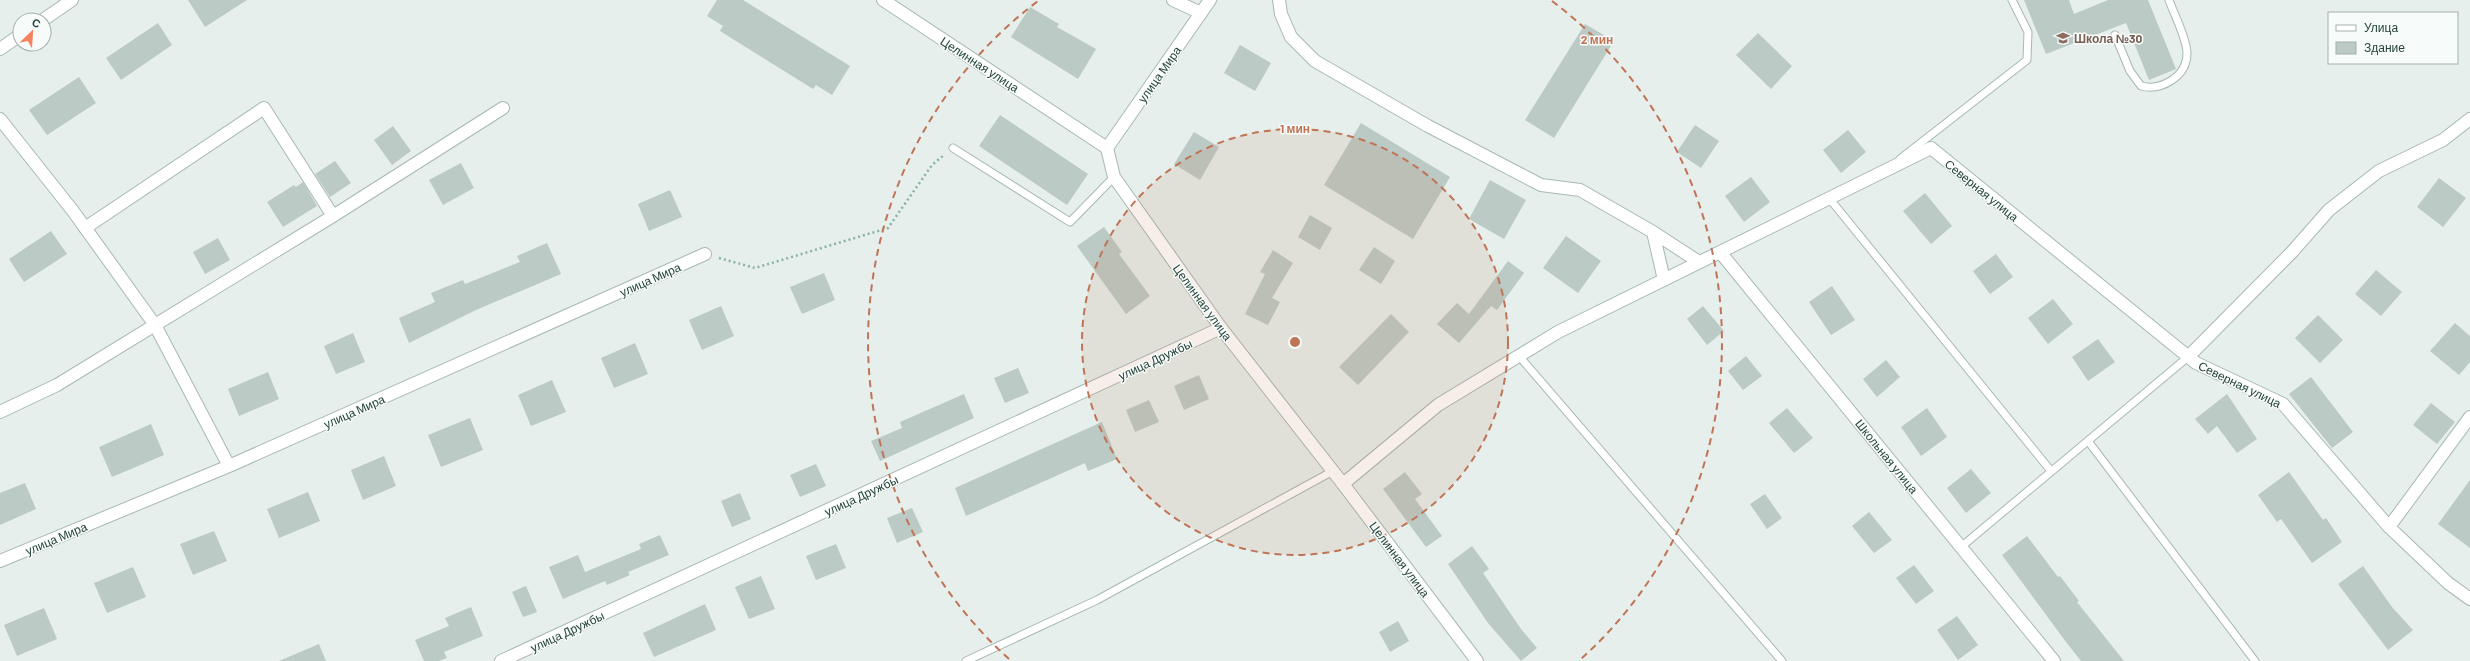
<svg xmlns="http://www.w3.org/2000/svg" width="2470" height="661" viewBox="0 0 2470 661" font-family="Barlow,sans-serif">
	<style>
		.building { fill: #bbcac4 }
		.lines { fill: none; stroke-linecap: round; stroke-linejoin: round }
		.service-casing { stroke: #a8b8b2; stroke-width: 9 }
		.minor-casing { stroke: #a8b8b2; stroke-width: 14 }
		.tertiary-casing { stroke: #a8b8b2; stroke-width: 14 }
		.path { stroke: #86b3a5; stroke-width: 2.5; stroke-dasharray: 2 3; stroke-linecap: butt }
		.service { stroke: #fff; stroke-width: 7 }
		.minor { stroke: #fff; stroke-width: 12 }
		.tertiary { stroke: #fff; stroke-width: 12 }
		.ring { fill: none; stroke: #c07456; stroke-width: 2; stroke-dasharray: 7 5 }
		.labels { text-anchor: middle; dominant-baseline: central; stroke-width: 3; stroke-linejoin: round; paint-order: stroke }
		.education-label { font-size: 12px; font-weight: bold; fill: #785e54; stroke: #f7fbf9; text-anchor: start }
		.street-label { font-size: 12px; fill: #24423a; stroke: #f7fbf9 }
		.centre { fill: #c07456; stroke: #f7fbf9; stroke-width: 2 }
		.ring-label { font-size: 12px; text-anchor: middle; font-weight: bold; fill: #c07456; stroke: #f7fbf9; stroke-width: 3; stroke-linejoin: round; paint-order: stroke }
	</style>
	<rect width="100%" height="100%" fill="#e6efeb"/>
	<path class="building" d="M188 0H247L205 27Z
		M717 0H743L850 66 832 95 816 85 813 89 720 31 723 26 707 16Z
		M2024 0H2069L2074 14 2108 0H2148L2176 69 2149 80 2126 23 2046 54Z
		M1030 7 1059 24 1057 27 1096 49 1078 79 1011 37Z
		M158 23 172 45 121 80 106 58Z
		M1585 24 1614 41 1554 138 1525 120Z
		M1758 33 1792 66 1771 89 1736 55Z
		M1240 45 1271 63 1255 91 1224 73Z
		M79 77 96 103 47 135 29 110Z
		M1000 115 1088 174 1067 205 979 146Z
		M1361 123 1450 177 1413 239 1324 185Z
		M1695 125 1719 141 1701 168 1677 152Z
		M393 126 411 151 392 165 374 140Z
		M1848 130 1866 152 1841 173 1823 150Z
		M1194 132 1219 147 1200 180 1174 164Z
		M335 161 351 183 330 197 315 174Z
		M461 163 474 188 443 205 429 180Z
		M1751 177 1770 202 1744 222 1725 196Z
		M2439 178 2466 198 2443 227 2417 207Z
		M1490 180 1526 200 1504 239 1469 219Z
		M303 182 317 206 283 227 267 202 294 185 296 187Z
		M670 190 682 217 649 231 638 204Z
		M1925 193 1952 226 1931 244 1903 211Z
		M1310 215 1332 228 1320 250 1298 237Z
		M1104 227 1122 252 1119 254 1150 296 1126 314 1077 246Z
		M51 231 67 254 24 282 9 259Z
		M1566 236 1601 261 1578 293 1543 268Z
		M218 238 230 260 205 274 193 252Z
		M547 243 561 274 476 310 409 343 399 318 435 302 431 293 463 280 465 284 520 262 517 256Z
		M1374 247 1395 261 1381 284 1359 270Z
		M1273 250 1293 263 1272 298 1280 302 1268 325 1245 314 1265 274 1260 272Z
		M1996 254 2013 277 1990 294 1973 271Z
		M1508 261 1524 273 1497 310 1491 306 1459 343 1437 324 1457 303 1469 314Z
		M2376 270 2402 292 2381 316 2355 294Z
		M824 273 835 300 802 314 790 287Z
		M1832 286 1855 320 1831 335 1809 302Z
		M2053 299 2073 324 2048 344 2028 318Z
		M721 306 734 336 702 350 689 320Z
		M1703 306 1724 331 1707 345 1687 319Z
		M1391 314 1409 332 1358 385 1339 367Z
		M2318 315 2343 340 2320 363 2295 338Z
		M2455 323 2470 336V362L2459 375 2430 351Z
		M353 333 365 362 336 374 324 346Z
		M2098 339 2115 362 2088 381 2072 357Z
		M635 343 648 374 614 388 601 358Z
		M1746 356 1762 376 1743 390 1728 371Z
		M1886 360 1900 377 1877 397 1863 379Z
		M1018 368 1029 393 1005 403 994 378Z
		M268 372 279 399 239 416 228 389Z
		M1199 375 1209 399 1184 410 1174 386Z
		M2311 377 2353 432 2332 448 2289 394Z
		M552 380 566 412 531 426 518 395Z
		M964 394 974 418 880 461 871 441 902 428 900 422Z
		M2227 394 2257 439 2237 453 2217 426 2208 434 2195 419Z
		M1149 400 1159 422 1135 432 1126 410Z
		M2431 403 2455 422 2437 444 2413 425Z
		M1787 408 1813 438 1794 453 1769 423Z
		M1927 408 1947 437 1921 456 1901 427Z
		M470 418 483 450 441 467 428 435Z
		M1102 422 1117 459 1088 471 1085 463 966 516 955 488Z
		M151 424 164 455 112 477 99 447Z
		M384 456 396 486 363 500 351 470Z
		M816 464 826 486 800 497 790 475Z
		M1971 469 1991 493 1966 513 1947 488Z
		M1405 472 1422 494 1415 499 1442 536 1426 547 1383 489Z
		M2289 472 2323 520 2326 518 2342 542 2312 563 2281 519 2277 522 2258 495Z
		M2470 480V548L2438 524Z
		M25 483 36 509 0 525V493Z
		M308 492 320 521 279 538 267 509Z
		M740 493 751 519 732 527 721 501Z
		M1765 494 1782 518 1767 529 1750 504Z
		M912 508 923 532 897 543 887 518Z
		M1869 512 1892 540 1874 553 1852 526Z
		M214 531 227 561 193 575 180 544Z
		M660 535 669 555 628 572 630 575 607 585 605 581 563 599 549 567 578 555 585 572 641 549 639 544Z
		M2027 536 2058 577 2060 576 2079 601 2077 602 2124 661H2081L2066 642 2002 555Z
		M836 544 846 568 816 580 806 556Z
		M1472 546 1489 569 1483 573 1521 629 1537 648 1521 661 1488 623 1448 564Z
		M1914 565 1934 591 1916 604 1896 578Z
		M2363 566 2392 607 2413 630 2388 650 2338 584Z
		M133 567 146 597 107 613 94 583Z
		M761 576 775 609 749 619 735 587Z
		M526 586 537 612 523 617 512 592Z
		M705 604 716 630 654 657 643 633Z
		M471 607 483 636 444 652 447 658 439 661H424L415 640 449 626 445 618Z
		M44 608 57 639 17 656 4 625Z
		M1957 616 1978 645 1958 660 1937 630Z
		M1398 621 1409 641 1390 652 1379 632Z
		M319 644 326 661H279Z"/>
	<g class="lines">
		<g class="service-casing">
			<path id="service" d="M2115 35 2130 71 2141 86C2161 91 2187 77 2187 53 2187 39 2174 14 2169 0
				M953 148 1070 222 1114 177
				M1900 159 2027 60 2028 32 2012 0
				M1829 198 2051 471
				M1519 356 1782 661
				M2088 441 2255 661
				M1961 547 2188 357
				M966 661 1097 600 1333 471"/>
		</g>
		<g class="minor-casing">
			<path id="minor" d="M883 0 1107 148
				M1173 0 1201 13
				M1279 0 1281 14 1291 37 1315 61 1428 126 1541 185 1580 190 1653 232 1664 280
				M43 20 72 0
				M0 49 20 35
				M0 119 73 211 155 325 229 466
				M85 228 264 108 333 216
				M1653 232 1699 262
				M1720 252 2054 661
				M2188 357 2292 252 2329 210 2379 171 2443 140 2470 119
				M0 412 57 385 333 216 503 108
				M1343 484 1438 405 1558 332 1931 148 2196 363 2283 404 2389 527 2448 583 2470 599
				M2389 527 2470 417
				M0 561 229 466 705 254
				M501 661 1221 328"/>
		</g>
		<g class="tertiary-casing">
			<path id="tertiary" d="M1210 0 1107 148 1114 177 1221 328 1343 484 1477 661"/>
		</g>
		<path class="path" d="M719 258 755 268 888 228 932 165 944 155"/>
		<use href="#service" class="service"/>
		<use href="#minor" class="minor"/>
		<use href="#tertiary" class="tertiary"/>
	</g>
	<circle cx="1295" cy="342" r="213" fill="#c07456" fill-opacity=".12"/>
	<g class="ring">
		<circle cx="1295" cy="342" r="213"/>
		<path d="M1009 659A427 427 0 0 1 1038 1M1552 1A427 427 0 0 1 1581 659"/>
	</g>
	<defs>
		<g id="school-bare" transform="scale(1.08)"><path d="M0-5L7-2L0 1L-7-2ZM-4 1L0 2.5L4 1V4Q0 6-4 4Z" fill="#8d6e63" stroke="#f7fbf9" stroke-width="2.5" paint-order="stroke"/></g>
	</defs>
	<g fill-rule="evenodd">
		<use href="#school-bare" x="2063" y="38"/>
	</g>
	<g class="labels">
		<g class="education-label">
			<text x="2074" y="38">Школа №30</text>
		</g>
		<g class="street-label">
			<text transform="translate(980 64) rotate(33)">Целинная улица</text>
			<text transform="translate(1159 74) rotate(-55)">улица Мира</text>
			<text transform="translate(1982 190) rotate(39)">Северная улица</text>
			<text transform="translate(650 279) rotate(-24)">улица Мира</text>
			<text transform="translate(1203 302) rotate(54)">Целинная улица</text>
			<text transform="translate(1155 359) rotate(-25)">улица Дружбы</text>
			<text transform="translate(2240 384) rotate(26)">Северная улица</text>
			<text transform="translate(354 411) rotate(-24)">улица Мира</text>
			<text transform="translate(1887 456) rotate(51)">Школьная улица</text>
			<text transform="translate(861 495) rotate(-25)">улица Дружбы</text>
			<text transform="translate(56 538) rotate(-23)">улица Мира</text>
			<text transform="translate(1400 559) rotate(53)">Целинная улица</text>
			<text transform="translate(567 631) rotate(-25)">улица Дружбы</text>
		</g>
	</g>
	<circle cx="1295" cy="342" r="6" class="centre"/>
	<g class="ring-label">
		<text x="1597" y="44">2 мин</text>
		<text x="1295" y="133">1 мин</text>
	</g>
	<rect x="2328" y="12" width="130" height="52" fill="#f7fbf9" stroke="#a3b1ad"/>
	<rect x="2336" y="25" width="20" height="6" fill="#ffffff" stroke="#a3b1ad"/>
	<text x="2364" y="32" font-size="12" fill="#24423a">Улица</text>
	<rect x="2336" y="42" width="20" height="12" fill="#bbcac4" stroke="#a3b1ad"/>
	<text x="2364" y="52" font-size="12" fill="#24423a">Здание</text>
	<g transform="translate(32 32) rotate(25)"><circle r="19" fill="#f7fbf9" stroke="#a3b1ad"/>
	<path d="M0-3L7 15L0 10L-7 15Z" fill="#f4845f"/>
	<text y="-6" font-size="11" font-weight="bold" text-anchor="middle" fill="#24423a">С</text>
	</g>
</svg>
